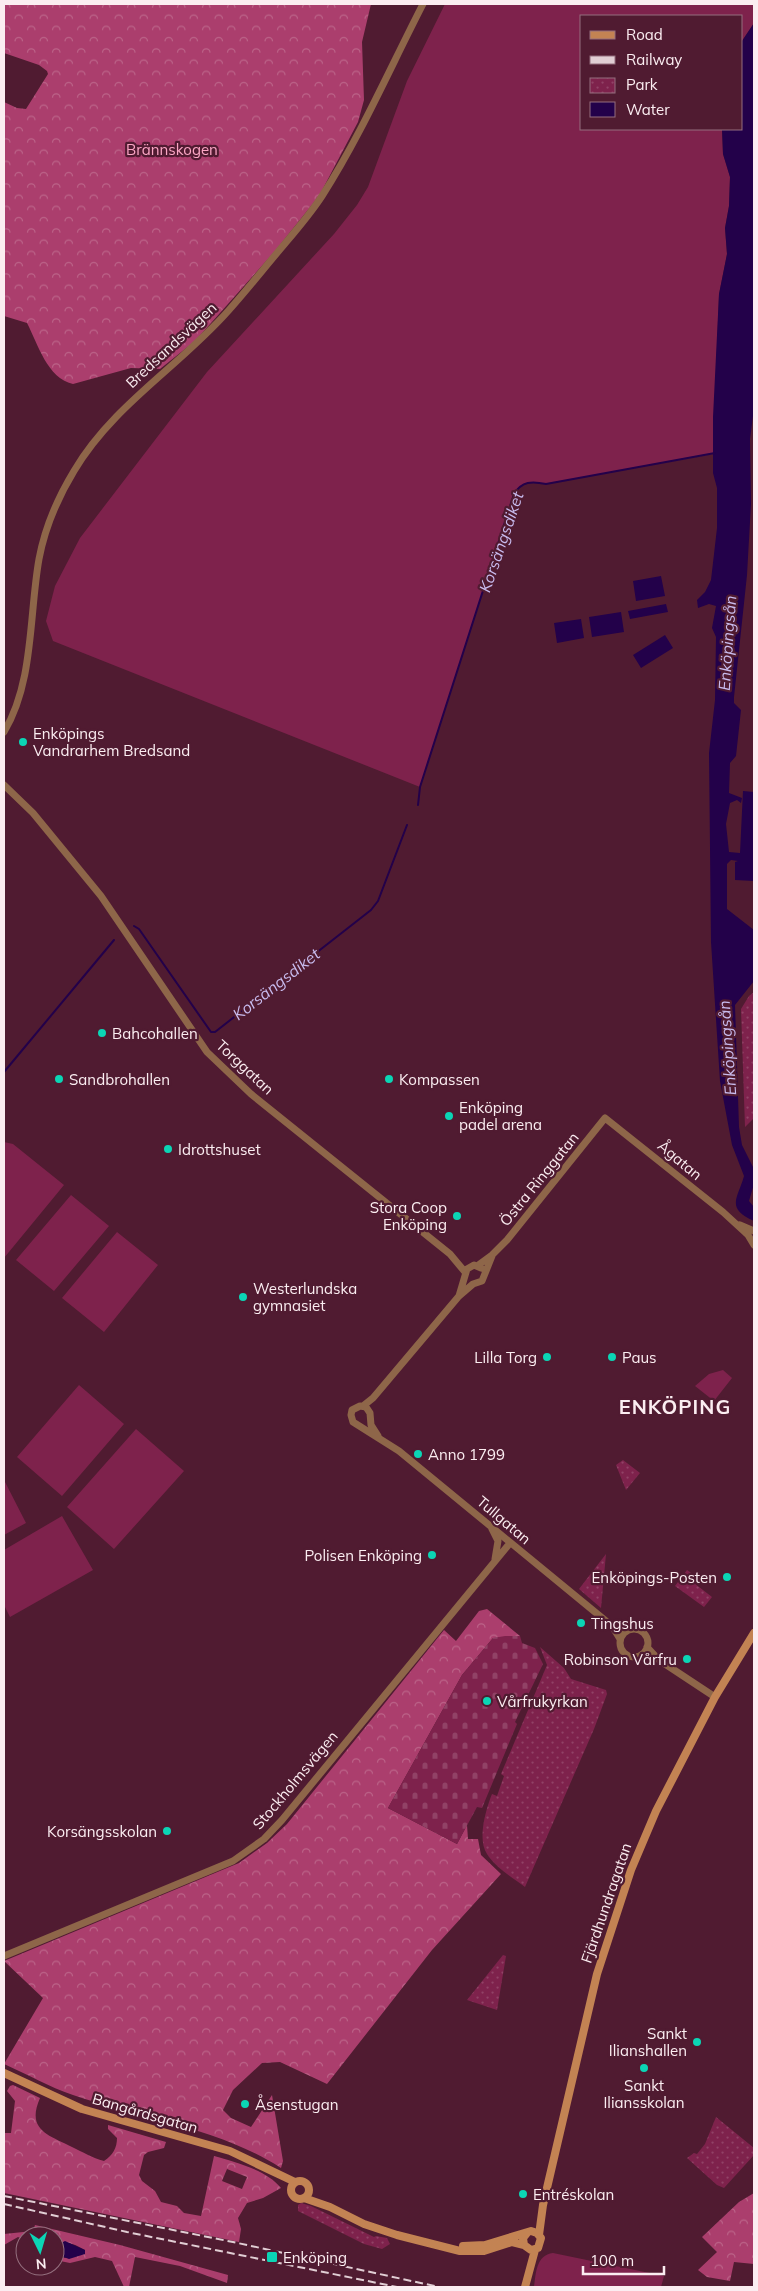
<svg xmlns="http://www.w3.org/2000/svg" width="758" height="2291" viewBox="0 0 758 2291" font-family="Mulish,sans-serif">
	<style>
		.grass { fill: #7e224c }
		.forest { fill: url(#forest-crowns); fill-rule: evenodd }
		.cemetery { fill: url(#cemetery-stones) }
		.park { fill: url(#park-dots) }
		.water { fill: #23014a }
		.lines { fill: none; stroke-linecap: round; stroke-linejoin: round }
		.stream { stroke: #23014a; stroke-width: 2 }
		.tertiary { stroke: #8e6649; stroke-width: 7 }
		.secondary { stroke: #c38353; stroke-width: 8 }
		.rail { stroke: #e1ced4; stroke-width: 2; stroke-dasharray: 8 4; stroke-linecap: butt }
		.poi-dot { fill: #0bd5b5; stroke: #501b31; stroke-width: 2 }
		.labels { text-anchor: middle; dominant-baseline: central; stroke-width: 4.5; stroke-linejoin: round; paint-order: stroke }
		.park-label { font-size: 15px; fill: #fca6c5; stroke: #501b31 }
		.street-label { font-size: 15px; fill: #fbedf1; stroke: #501b31 }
		.poi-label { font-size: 15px; fill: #fbedf1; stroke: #501b31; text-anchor: start }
		.water-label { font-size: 16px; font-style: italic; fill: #c9bcef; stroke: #501b31 }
		.district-label { font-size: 20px; font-weight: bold; letter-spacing: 1px; fill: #fbedf1; stroke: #501b31 }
	</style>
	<defs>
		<pattern id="forest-crowns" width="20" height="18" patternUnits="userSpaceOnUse" patternTransform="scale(1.25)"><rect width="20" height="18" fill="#ab3e6d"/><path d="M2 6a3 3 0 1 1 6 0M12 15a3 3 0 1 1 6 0" fill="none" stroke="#bc6489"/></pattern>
		<pattern id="cemetery-stones" width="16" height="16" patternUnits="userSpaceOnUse" patternTransform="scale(1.25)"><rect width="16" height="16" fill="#7e224c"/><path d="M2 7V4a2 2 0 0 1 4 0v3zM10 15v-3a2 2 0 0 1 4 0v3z" fill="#914266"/></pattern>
		<pattern id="park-dots" width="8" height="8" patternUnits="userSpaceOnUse" patternTransform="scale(1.25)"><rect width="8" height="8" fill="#7e224c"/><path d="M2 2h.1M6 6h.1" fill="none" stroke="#914266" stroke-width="1.8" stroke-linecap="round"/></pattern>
	</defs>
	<rect width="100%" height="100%" fill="#501b31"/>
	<path class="grass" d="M445 4H754V23L742 41V16H582V129H722L723 154 730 177 729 206 725 228 727 254 719 294 713 454 546 484C532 481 522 481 514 494L420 787 53 641 46 621 55 586 80 538 207 372 334 234 357 205 368 187 407 81Z
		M4 1142 13 1144 64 1185 4 1258Z
		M71 1195 109 1226 54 1291 16 1260Z
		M117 1232 158 1265 104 1332 62 1298Z
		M723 1370 732 1378 714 1401 695 1386 709 1374Z
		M79 1385 124 1424 62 1496 17 1457Z
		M136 1429 184 1471 114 1549 67 1507Z
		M4 1480 26 1523 4 1535Z
		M62 1516 93 1570 10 1617 4 1605V1550Z
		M553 2253 664 2276 661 2287H534C536 2273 536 2255 553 2253Z"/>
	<path class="forest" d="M4 4H371L362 42 364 100 358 122 319 196 275 251 195 341 160 369 131 368 73 384C47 378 38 344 27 323L4 316V102L17 108 26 109 48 74 47 71 39 65 4 53Z
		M487 1609 520 1636 493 1638 462 1675 388 1808 457 1844 467 1825 468 1839H478L481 1855 501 1874 432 1950 327 2084 280 2062 262 2063 233 2090 223 2110 231 2118 251 2127 272 2095 283 2161 281 2168C219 2128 142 2119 73 2095 49 2087 27 2074 4 2064L43 1998 4 1961 239 1863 267 1843 287 1824 444 1630 456 1641 479 1611Z
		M13 2085 40 2098C26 2130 48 2135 72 2147 83 2152 92 2158 104 2161 113 2155 117 2148 117 2138L108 2129V2125L166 2142 164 2148 148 2152 144 2155 139 2175 142 2181 155 2191 161 2202 177 2206 184 2213 201 2216 214 2156C235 2162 267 2170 281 2188L263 2198 247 2203 238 2218 241 2229 239 2242 4 2193V2133H11L15 2101 7 2091 10 2086ZM227 2169 247 2177 242 2189 222 2181Z
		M754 2193V2264L734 2262 730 2281 707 2277 698 2270 717 2252 702 2237 739 2202Z
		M35 2225 120 2245 228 2275 227 2283 180 2266 135 2257 129 2287H124L112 2261 95 2257 70 2263 55 2260V2254L65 2258 85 2250C76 2245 65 2239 55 2246V2236H25V2240L18 2237 4 2245V2234L33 2231Z"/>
	<path class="cemetery" d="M505 1636H520L522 1643 535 1648 543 1664 515 1722 517 1724 482 1808 477 1807 457 1844 388 1808 462 1675 493 1638Z"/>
	<path class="park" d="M754 992V1118L745 1127 741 1009 749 996Z
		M623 1460 640 1473 626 1490 616 1465Z
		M606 1554 601 1608 579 1589Z
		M687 1570 694 1575 690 1580 712 1597 704 1607 675 1586Z
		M540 1647 564 1668 571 1679 606 1690 607 1694 594 1729 525 1887C513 1878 496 1868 487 1854 477 1839 486 1809 492 1794L497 1796 504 1776 501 1774 547 1665Z
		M503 1955 506 1956 497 2010 467 2000Z
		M716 2117 754 2148V2155L724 2188 717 2185 687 2158 694 2153 697 2154 705 2144Z
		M301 2203 311 2206 374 2237 376 2236 387 2238 390 2244 382 2249 364 2244 298 2211V2205Z"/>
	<path class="water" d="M754 23V408L750 439 751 504 747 575 734 697V703L741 710 736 756 730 763 729 793 742 798 741 803 737 800 730 803 726 824 729 852 740 853 743 791 754 792V881L735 880V862L738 861 731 860 727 864V909L754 930V981L735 1005 739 1127 742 1145 754 1169V1184L749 1201 754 1207V1221C725 1208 738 1198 744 1176L732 1145 720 1081 711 942 709 753 715 700 716 637 712 628 716 606 709 604 698 608 697 600 705 592 711 580 717 528V488L713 473V417L719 294 727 254 725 228 729 206 730 177 723 154 722 129H742V41Z
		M661 576 665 596 636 601 633 581Z
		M666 604 668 612 630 619 628 611Z
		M621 612 624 632 592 637 589 617Z
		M581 619 584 638 557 643 554 623Z
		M665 635 673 648 641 668 633 655Z
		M65 2241 85 2250V2254L69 2259 55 2254V2246Z"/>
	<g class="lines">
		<path class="stream" d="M418 805 420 787 514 494C522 481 532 481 546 484L715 453
			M134 926 139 929 211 1032H215L371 910 378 901 407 825
			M4 1072 114 940"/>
		<path class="tertiary" d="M4 732C34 682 29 615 39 559 45 527 57 499 74 471 113 405 180 366 229 310 246 291 261 272 277 253 292 235 309 216 322 196 361 135 390 68 423 4
			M4 785 33 813 101 896 207 1052 251 1094 450 1254 465 1272
			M740 1225 754 1231
			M477 1266 492 1255 507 1240 605 1118 723 1212 748 1235 754 1245
			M459 1296 467 1269 474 1265 481 1268
			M363 1406 373 1398 459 1296 473 1284 482 1281 492 1256
			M378 1436 371 1425 370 1413 366 1407 360 1406 352 1410 351 1415 353 1422 399 1451 612 1626 620 1639
			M492 1529 498 1541 495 1559
			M620 1643a14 14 0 1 1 28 0a14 14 0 1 1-28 0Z
			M647 1647 659 1660 715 1697
			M4 1956 233 1861 264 1839 282 1820 510 1543"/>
		<path class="secondary" d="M4 2073 82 2109 230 2151 295 2182
			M291 2190a9 9 0 1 1 18 0a9 9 0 1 1-18 0Z
			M304 2198 330 2207 364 2224 397 2235 460 2251H484L512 2242 524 2245
			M539 2235 543 2205 597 1974 631 1870 656 1811 715 1697 754 1633
			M463 2246 485 2245 531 2231 537 2233 541 2238 538 2248 531 2250 524 2245 523 2238 527 2233
			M525 2287 535 2250"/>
		<path class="rail" d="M4 2196 233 2242 439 2287
			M4 2204 127 2232 397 2287"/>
	</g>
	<g class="poi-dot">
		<circle cx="23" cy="742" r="5"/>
		<circle cx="102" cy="1033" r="5"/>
		<circle cx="59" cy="1079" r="5"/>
		<circle cx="389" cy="1079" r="5"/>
		<circle cx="449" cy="1116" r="5"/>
		<circle cx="168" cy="1149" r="5"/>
		<circle cx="457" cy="1216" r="5"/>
		<circle cx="243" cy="1297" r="5"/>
		<circle cx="547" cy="1357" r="5"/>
		<circle cx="612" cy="1357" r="5"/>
		<circle cx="418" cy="1454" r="5"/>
		<circle cx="432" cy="1555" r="5"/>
		<circle cx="727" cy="1577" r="5"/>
		<circle cx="581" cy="1623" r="5"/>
		<circle cx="687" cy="1659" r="5"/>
		<circle cx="487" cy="1701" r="5"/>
		<circle cx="167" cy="1831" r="5"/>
		<circle cx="697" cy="2042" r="5"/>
		<circle cx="644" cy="2068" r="5"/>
		<circle cx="245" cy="2104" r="5"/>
		<circle cx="523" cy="2194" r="5"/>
		<rect x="266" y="2251" width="12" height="12" rx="2.5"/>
	</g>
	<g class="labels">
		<g class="park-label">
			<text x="172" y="149">Brännskogen</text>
		</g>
		<g class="street-label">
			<text transform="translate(171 345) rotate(-43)">Bredsandsvägen</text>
			<text transform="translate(245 1067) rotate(43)">Torggatan</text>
			<text transform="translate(680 1160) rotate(40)">Ågatan</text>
			<text transform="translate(539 1179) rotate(-51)">Östra Ringgatan</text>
			<text transform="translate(504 1520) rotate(40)">Tullgatan</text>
			<text transform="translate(295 1780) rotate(-50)">Stockholmsvägen</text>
			<text transform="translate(606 1903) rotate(-71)">Fjärdhundragatan</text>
			<text transform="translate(145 2113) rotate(16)">Bangårdsgatan</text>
		</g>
		<g class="poi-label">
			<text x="33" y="733">Enköpings<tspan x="33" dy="17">Vandrarhem Bredsand</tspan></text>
			<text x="112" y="1033">Bahcohallen</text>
			<text x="69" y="1079">Sandbrohallen</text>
			<text x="399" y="1079">Kompassen</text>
			<text x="459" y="1107">Enköping<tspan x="459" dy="17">padel arena</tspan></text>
			<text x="178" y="1149">Idrottshuset</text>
			<text x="447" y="1207" text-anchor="end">Stora Coop<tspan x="447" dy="17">Enköping</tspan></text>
			<text x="253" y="1288">Westerlundska<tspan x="253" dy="17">gymnasiet</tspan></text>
			<text x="537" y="1357" text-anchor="end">Lilla Torg</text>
			<text x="622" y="1357">Paus</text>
			<text x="428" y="1454">Anno 1799</text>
			<text x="422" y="1555" text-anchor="end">Polisen Enköping</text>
			<text x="717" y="1577" text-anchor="end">Enköpings-Posten</text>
			<text x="591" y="1623">Tingshus</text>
			<text x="677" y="1659" text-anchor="end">Robinson Vårfru</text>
			<text x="497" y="1701">Vårfrukyrkan</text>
			<text x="157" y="1831" text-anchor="end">Korsängsskolan</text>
			<text x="687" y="2033" text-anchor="end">Sankt<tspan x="687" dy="17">Ilianshallen</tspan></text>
			<text x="644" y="2085" text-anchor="middle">Sankt<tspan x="644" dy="17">Iliansskolan</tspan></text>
			<text x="255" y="2104">Åsenstugan</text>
			<text x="533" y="2194">Entréskolan</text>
			<text x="283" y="2257">Enköping</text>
		</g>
		<g class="water-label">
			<text transform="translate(501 542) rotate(-71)">Korsängsdiket</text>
			<text transform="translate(727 643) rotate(-86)">Enköpingsån</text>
			<text transform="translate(276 984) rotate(-38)">Korsängsdiket</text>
			<text transform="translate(727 1048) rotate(-94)">Enköpingsån</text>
		</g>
		<g class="district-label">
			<text x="675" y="1406">ENKÖPING</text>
		</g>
	</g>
	<rect width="758" height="2291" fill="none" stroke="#fbedf1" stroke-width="10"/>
	<rect x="580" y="15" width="162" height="115" fill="#501b31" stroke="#946f7e"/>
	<rect x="590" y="31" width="25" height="8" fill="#c38353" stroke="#946f7e"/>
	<text x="626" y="40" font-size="15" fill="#fbedf1">Road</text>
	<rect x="590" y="56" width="25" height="8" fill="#e1ced4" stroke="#946f7e"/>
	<text x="626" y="65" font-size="15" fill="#fbedf1">Railway</text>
	<rect x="590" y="78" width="25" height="15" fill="url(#park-dots)" stroke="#946f7e"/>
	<text x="626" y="90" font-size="15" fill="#fbedf1">Park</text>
	<rect x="590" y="102" width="25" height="15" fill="#23014a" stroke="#946f7e"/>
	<text x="626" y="115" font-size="15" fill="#fbedf1">Water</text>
	<g transform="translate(40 2251) rotate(175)"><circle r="24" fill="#501b31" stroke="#946f7e"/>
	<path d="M0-4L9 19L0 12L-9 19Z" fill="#0bd5b5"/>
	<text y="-8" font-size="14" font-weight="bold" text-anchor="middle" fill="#fbedf1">N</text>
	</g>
	<path d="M583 2266v8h81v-8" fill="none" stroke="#fbedf1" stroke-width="2.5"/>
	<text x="590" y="2266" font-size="15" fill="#fbedf1" stroke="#501b31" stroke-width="4" paint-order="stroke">100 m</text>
</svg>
